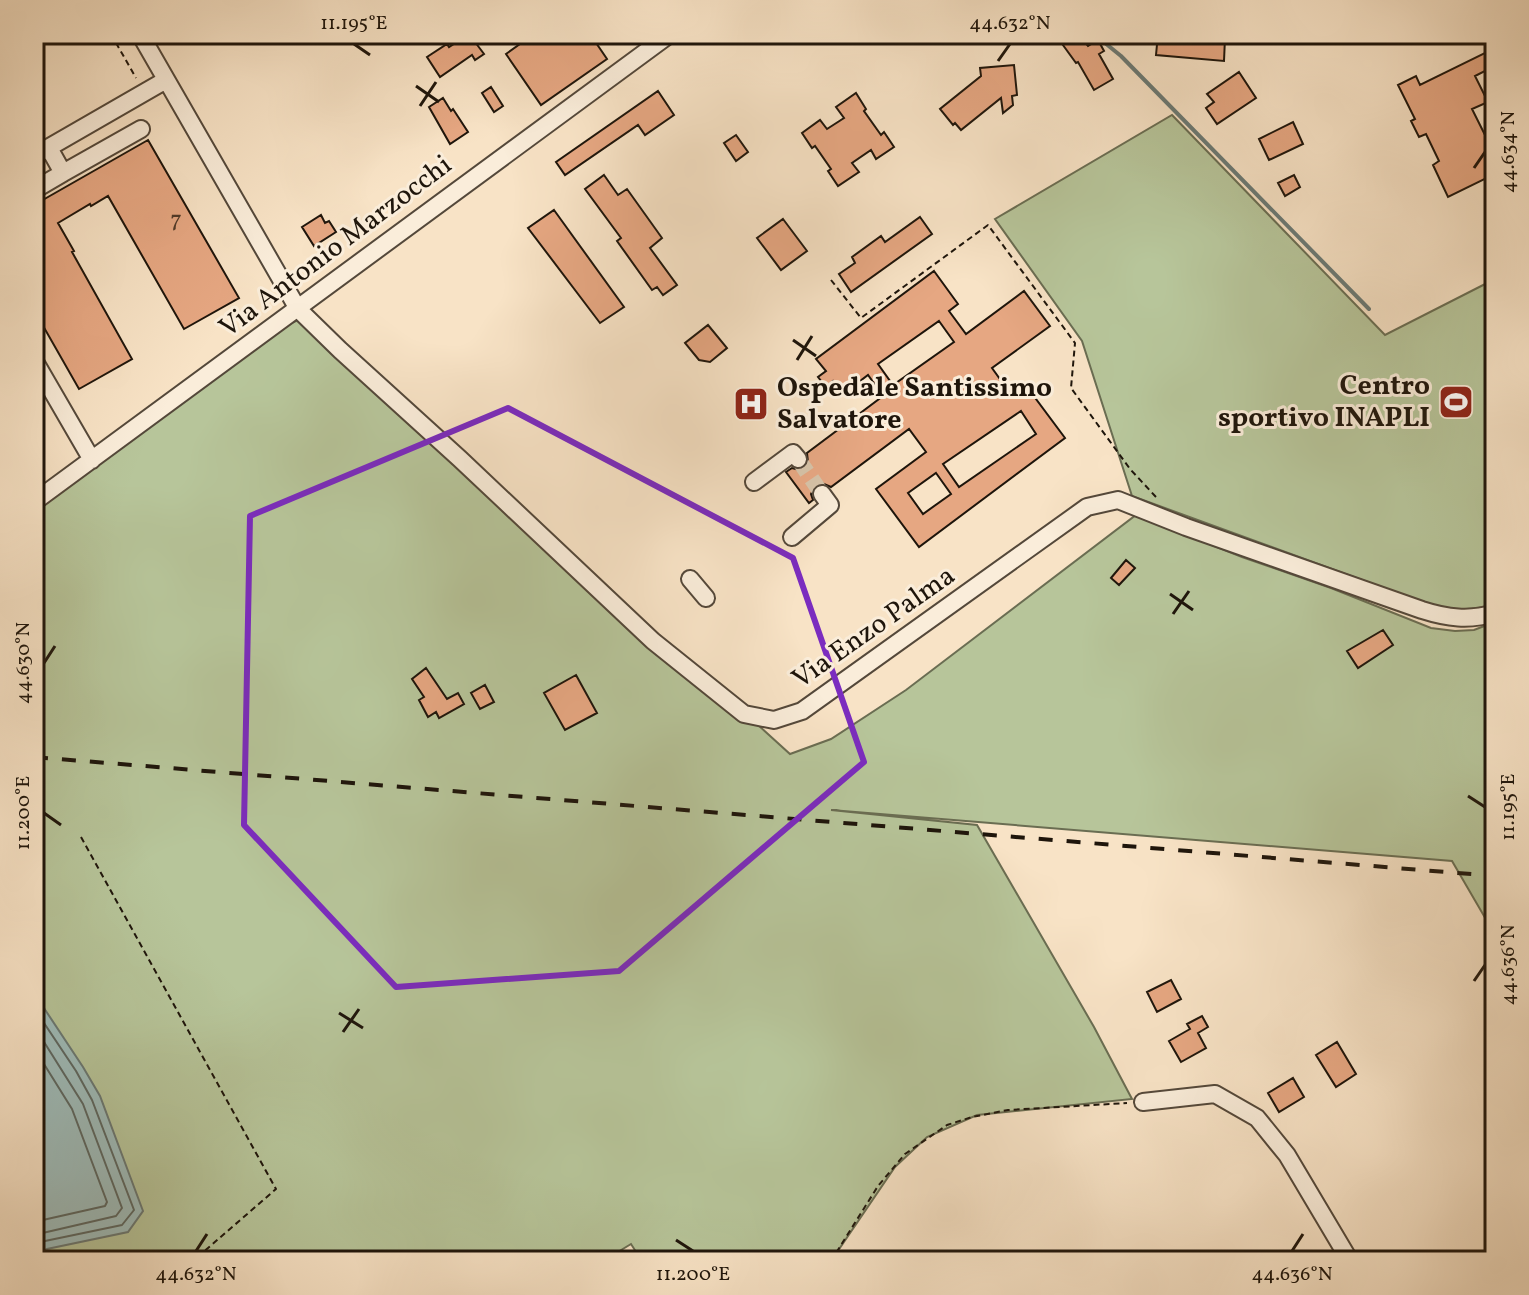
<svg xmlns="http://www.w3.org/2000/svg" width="1529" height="1295" font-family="Vollkorn,serif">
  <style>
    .green { fill: #b7c59a; stroke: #6a6d52; stroke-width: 2 }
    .water { fill: #9fbdbb; stroke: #6b7a75; stroke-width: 2 }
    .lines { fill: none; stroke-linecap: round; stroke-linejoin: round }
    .shore { stroke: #5e6963; stroke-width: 2 }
    .stream { stroke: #6b7a75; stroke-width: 4 }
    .building { fill: #e6a782; stroke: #1e150b; stroke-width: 2; fill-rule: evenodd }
    .minor-tunnel { stroke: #d7c4aa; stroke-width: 16; stroke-dasharray: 16 8; stroke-linecap: butt }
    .minor-casing { stroke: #54483a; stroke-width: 20 }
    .path { stroke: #1e150b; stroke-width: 2; stroke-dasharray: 6 4; stroke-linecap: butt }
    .minor { stroke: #faedda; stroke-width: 16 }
    .rail { stroke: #1e150b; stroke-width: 4; stroke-dasharray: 14 14; stroke-linecap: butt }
    .marked { fill: none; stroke: #7b2cbf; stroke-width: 6; stroke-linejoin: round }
    .ticks { fill: none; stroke: #1e150b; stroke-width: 3 }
    .labels { text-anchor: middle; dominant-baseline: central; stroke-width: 6; stroke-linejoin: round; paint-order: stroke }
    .number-label { font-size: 24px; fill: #503a29 }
    .street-label { font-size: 28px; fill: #1e150b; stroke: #faedda }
    .poi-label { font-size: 28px; font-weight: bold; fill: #1e150b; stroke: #faedda; text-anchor: end }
    .neatline { fill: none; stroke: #1e150b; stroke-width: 3 }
    .ticks-label { font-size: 20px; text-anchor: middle; fill: #1e150b }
  </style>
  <rect width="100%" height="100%" fill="#f8e3c6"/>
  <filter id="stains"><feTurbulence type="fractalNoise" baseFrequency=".0025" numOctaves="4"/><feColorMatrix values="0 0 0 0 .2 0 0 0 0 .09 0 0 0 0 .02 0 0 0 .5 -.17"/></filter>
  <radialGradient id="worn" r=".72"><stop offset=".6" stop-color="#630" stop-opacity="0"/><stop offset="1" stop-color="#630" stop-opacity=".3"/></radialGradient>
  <path class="green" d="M1172,115L1385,335L1495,279V606L1447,611L1132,496L1082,341L995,219Z
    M307,316L790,754L831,739L906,690L1136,515L1242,557L1331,588L1431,628L1455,631L1474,630L1495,622V926L1491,928L1452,861L831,810L977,825L1094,1027L1132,1099L977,1115L927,1137L895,1167L831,1261H642L631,1244L603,1261H34V507L287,325Z"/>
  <path class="water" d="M34,993L83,1067L100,1096L143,1211L128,1232L47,1249L34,1254Z"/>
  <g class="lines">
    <path class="shore" d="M34,1008L76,1071L92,1100L134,1210L122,1225L45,1241L34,1245
      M34,1026L83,1104L122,1208L116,1216L34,1235
      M34,1048L72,1109L107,1202L105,1206L34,1222"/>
    <path class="stream" d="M1094,34L1121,56L1369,309"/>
  </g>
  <path class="building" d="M469,34L484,54L475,60L472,55L440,77L427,57L447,44L449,47Z
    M534,34H590L607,59L541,105L506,54Z
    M1055,34H1078L1088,46L1098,40L1104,51L1099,54L1113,79L1094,90L1078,62L1076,63Z
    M1158,34L1225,38L1224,61L1156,55Z
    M1495,48V66L1475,76L1488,102L1472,109L1487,139L1495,134V174L1448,197L1433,165L1439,161L1426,134L1419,137L1411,121L1415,119L1398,85L1416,76L1420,85Z
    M1014,65L1017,95L1012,96L1013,105L1003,113L1001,98L961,130L955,123L953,125L940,109L981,76L980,68Z
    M1239,72L1256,98L1217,124L1206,108L1214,102L1207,94Z
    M491,87L503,106L494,112L482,93Z
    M658,91L674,115L645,135L638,125L565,175L556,162Z
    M856,93L866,109L864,111L881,135L884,132L894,147L876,159L871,150L852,163L859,172L838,186L828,171L831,169L815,146L812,148L802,133L820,120L827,129L844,118L836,107Z
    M443,98L451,111L453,109L468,132L450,144L429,107Z
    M1293,122L1303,144L1269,160L1259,139Z
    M736,135L748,152L736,161L724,143Z
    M148,140L239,298L184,329L108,196L91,206L90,204L58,223L74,251L72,252L132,359L79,389L34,310V205Z
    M604,175L618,195L627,189L662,238L650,248L677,285L663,295L657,287L652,290L617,241L621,238L585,189Z
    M1294,175L1300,187L1285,196L1278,183Z
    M554,210L624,307L600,323L528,228Z
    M321,215L325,223L329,221L336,232L314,246L302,227Z
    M920,217L932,234L851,292L839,274L855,263L852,257L881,236L885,242Z
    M783,219L807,251L781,270L757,238Z
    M934,271L958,304L949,311L966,334L1024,291L1050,326L992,368L1010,393L1024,383L1065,438L919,547L876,489L926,452L909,429L831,487L822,483L815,486L811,494L813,500L809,503L786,472L792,468L799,470L804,468L808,462L807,453L883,396L868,375L843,394L833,381L826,387L818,377L826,371L816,359ZM939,321L954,342L893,385L878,364ZM1021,411L1036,434L959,487L943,464ZM936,473L951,494L923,514L908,493Z
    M708,325L727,348L710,362L699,360L685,343Z
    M1126,560L1135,568L1119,585L1111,578Z
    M1383,630L1393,645L1358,668L1347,651Z
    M426,668L447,699L458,693L464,704L439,718L436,712L428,717L419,700L424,697L412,679Z
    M576,675L597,713L565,730L544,693Z
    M485,685L494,702L480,709L471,693Z
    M1171,980L1181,999L1157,1012L1147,992Z
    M1202,1016L1208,1027L1198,1033L1206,1048L1181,1062L1169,1041L1190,1029L1187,1024Z
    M1337,1042L1356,1074L1336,1087L1316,1055Z
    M1293,1078L1304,1097L1279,1112L1268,1093Z"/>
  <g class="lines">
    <path class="minor-tunnel" d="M798,459L822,494"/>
    <g class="minor-casing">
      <path id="minor" d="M140,34L298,309L340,350L460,459L653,641L744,714L774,720L802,711L1087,507L1118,500L1186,527L1422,610C1447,618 1469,621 1495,613
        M49,148L63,173L141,129
        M34,156L166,80
        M34,190L63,173
        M34,360L92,460
        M754,482L793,453L798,459
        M34,502L670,34
        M792,537L830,505L822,494
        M690,579L706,598
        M1143,1102L1215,1094L1257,1118L1287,1155L1350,1261"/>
    </g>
    <path class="path" d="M111,34L136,78
      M831,280L861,318L988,225L1075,343L1071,388L1130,469L1156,497
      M1488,632L1495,648
      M81,837L276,1189L193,1261
      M1495,918V938
      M111,1255L113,1261
      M831,1261L878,1186L905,1154L947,1125L972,1117L1008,1110L1127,1103"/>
    <use href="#minor" class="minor"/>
    <path class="rail" d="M34,757L1495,876"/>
  </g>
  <path class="marked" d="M508,408L793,558L864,762L619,971L396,987L244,825L250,516Z"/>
  <path class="ticks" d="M354,44L370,55M998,61L1010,44M416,86L439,102M420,106L436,82M1474,168L1485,152M793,340L816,356M797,360L812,336M1170,594L1193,610M1173,614L1189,591M44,663L55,646M1468,796L1485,807M44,813L61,825M1474,981L1485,965M339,1013L363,1028M343,1032L359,1009M676,1240L693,1251M196,1251L207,1234M1292,1251L1303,1234"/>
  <defs>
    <g id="stadium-square" transform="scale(1.8)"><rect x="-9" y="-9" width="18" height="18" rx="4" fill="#8f2418" stroke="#faedda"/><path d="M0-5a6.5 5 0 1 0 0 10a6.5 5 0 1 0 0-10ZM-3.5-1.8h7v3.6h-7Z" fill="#fff"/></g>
    <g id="hospital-square" transform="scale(1.8)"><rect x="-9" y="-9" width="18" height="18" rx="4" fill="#8f2418" stroke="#faedda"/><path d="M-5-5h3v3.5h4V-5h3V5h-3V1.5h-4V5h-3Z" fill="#fff"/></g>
  </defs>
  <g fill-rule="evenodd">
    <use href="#stadium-square" x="1456" y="402"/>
    <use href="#hospital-square" x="751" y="404"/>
  </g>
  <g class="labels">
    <g class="number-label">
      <text x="176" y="221">7</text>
    </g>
    <g class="street-label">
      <text transform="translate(336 247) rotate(-37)">Via Antonio Marzocchi</text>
      <text transform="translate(874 628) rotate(-35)">Via Enzo Palma</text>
    </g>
    <g class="poi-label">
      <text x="1430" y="386">Centro<tspan x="1430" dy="32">sportivo INAPLI</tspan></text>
      <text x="777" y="388" text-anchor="start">Ospedale Santissimo<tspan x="777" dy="32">Salvatore</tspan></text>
    </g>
  </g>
  <rect width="1529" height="1295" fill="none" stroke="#f8e3c6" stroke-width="88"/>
  <rect x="44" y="44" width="1441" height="1207" class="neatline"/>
  <g class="ticks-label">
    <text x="354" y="29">11.195°E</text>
    <text x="1010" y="29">44.632°N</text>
    <text transform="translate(1507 152) rotate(-90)" y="7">44.634°N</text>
    <text transform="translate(22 663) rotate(-90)" y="7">44.630°N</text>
    <text transform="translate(1507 807) rotate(-90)" y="7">11.195°E</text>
    <text transform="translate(22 813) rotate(-90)" y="7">11.200°E</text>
    <text transform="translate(1507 965) rotate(-90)" y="7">44.636°N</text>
    <text x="196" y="1280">44.632°N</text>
    <text x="693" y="1280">11.200°E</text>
    <text x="1292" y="1280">44.636°N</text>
  </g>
  <rect width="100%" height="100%" filter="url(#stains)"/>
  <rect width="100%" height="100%" fill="url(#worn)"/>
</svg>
